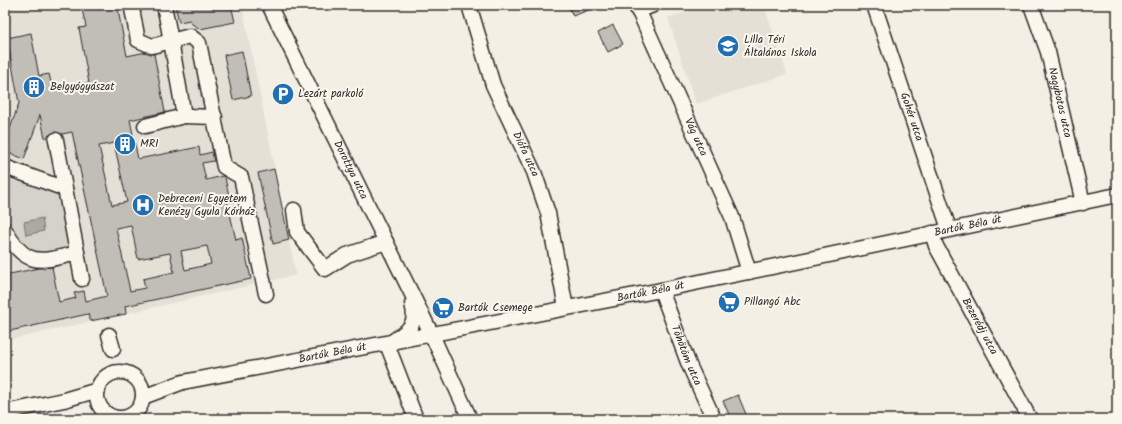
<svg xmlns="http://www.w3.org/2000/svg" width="1122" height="424" font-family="Kalam,sans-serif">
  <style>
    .built { fill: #e4e0d6 }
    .green { fill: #d5d2c9; stroke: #807e7a }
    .water { fill: #aca9a2; stroke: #787772 }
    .building { fill: #c0beb6; stroke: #2b2b2b; fill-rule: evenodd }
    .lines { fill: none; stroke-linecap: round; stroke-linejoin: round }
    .minor-casing { stroke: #2b2b2b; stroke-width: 17 }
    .minor { stroke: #fbf7ec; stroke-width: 14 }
    .labels { text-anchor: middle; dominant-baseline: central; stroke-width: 4; stroke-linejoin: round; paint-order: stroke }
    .poi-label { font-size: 11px; fill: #2b2b2b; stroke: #fbf7ec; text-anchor: start }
    .street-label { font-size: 11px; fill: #2b2b2b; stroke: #fbf7ec }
  </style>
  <rect width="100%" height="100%" fill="#f3efe4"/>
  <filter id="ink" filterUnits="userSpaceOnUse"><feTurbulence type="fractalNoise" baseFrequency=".025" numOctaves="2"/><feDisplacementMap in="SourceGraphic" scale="8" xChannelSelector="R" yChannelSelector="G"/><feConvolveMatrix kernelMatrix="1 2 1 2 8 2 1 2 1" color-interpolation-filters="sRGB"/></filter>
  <g filter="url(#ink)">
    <path class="built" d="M5,5H242L296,275L5,341Z
      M706,5H764L787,74L696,104L668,18Z"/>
    <path class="green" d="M5,174L63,196L73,250L40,257L28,254L8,225L5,204Z"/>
    <path class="water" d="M42,218L44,231L26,235L24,222Z"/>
    <path class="building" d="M81,5H94V8L117,5L127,56L146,52L154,54L165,112L130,120L138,159L199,147L200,155L212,152L214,161L202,163L206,180L223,176L225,178L230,200L227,201L236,240L242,238L251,279L125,306L126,314L90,321L88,314L5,332V275L39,268L52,267L59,302L76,298L74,293L84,291L86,301L107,296L72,132L62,134L54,132L45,138L40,115L24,159L5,151V143L19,103L7,38L31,33L39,76L49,74L53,90L89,83L79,28L86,27ZM114,143L127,202L112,205L99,146ZM131,225L138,259L170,253L174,272L143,279L145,288L130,291L116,228ZM207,246L211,264L185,270L181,251Z
      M175,5H231L235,22L200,29L192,24L190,20L179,22Z
      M568,5H598L599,6L573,16Z
      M613,25L623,44L608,52L598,33Z
      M242,51L251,96L233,100L224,55Z
      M274,169L289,240L273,244L258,173Z
      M738,395L748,419H731L723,401Z"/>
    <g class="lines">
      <g class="minor-casing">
        <g id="minor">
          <path d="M136,5L132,9L138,40L152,46L171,41L184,116L145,126"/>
          <path d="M164,5L171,41L190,36L199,43L224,167L241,177L266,294"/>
          <path id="s1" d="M269,5L432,335L470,419"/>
          <path id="s2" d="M469,5L493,85L534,172L548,213L566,308"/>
          <path id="s3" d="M636,5L732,217L749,272"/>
          <path id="s4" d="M874,5L949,229"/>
          <path id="s5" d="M1031,5L1048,52L1083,203"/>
          <path d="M638,11L653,5"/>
          <path d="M184,116L215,117"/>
          <path d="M56,140L82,279"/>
          <path d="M5,167L65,189"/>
          <path d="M294,210L297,232L325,269L347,255L386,242"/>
          <path d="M5,230C26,268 40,262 77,253"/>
          <path id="s6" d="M932,233L936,246L1030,419"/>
          <path id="s7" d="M661,290L689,365L714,419"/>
          <path d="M109,335L113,349"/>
          <path d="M393,341C409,330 418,324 412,304"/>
          <path d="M387,344L416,419"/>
          <circle cx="120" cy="395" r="23"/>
          <path id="s8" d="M143,397L183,382L661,290L1117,195"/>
          <path d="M5,412L64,400L98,390"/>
        </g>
      </g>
      <use href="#minor" class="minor"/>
    </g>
  </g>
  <defs>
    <g id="school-disc" transform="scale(1.15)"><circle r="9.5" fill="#1f6fb2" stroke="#fbf7ec"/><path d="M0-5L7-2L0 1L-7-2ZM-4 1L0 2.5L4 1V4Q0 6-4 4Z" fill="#fff"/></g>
    <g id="building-disc" transform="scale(1.15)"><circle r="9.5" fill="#1f6fb2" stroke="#fbf7ec"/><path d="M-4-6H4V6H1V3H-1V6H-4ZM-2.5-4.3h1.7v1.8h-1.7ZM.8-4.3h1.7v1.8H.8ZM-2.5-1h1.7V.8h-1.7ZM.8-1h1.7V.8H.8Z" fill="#fff"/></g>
    <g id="parking-disc" transform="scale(1.15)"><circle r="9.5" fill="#1f6fb2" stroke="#fbf7ec"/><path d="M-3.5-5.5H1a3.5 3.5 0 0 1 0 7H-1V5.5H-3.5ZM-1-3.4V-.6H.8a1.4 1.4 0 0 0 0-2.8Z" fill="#fff"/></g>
    <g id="hospital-disc" transform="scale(1.15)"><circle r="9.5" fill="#1f6fb2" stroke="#fbf7ec"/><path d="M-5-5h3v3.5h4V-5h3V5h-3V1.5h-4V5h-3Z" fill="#fff"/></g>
    <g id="supermarket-disc" transform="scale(1.15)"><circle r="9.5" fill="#1f6fb2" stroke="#fbf7ec"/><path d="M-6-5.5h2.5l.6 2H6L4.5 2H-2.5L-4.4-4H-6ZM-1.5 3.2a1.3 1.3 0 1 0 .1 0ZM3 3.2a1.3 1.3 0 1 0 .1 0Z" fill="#fff"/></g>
  </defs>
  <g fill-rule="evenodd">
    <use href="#school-disc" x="728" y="46"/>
    <use href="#building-disc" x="34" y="87"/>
    <use href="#parking-disc" x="283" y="94"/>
    <use href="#building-disc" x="125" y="144"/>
    <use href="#hospital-disc" x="143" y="205"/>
    <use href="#supermarket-disc" x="729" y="302"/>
    <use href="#supermarket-disc" x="443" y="308"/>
  </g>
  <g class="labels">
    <g class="poi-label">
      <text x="744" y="40">Lilla Téri<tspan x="744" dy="13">Általános Iskola</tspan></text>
      <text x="50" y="87">Belgyógyászat</text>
      <text x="298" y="94">Lezárt parkoló</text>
      <text x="140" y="144">MRI</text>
      <text x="158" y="199">Debreceni Egyetem<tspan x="158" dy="13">Kenézy Gyula Kórház</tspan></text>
      <text x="744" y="302">Pillangó Abc</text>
      <text x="458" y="308">Bartók Csemege</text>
    </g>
    <g class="street-label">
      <text stroke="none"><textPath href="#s5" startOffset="102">Nagybotos utca</textPath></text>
      <text stroke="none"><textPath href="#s4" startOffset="118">Gohér utca</textPath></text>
      <text stroke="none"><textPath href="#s3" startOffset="145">Vág utca</textPath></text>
      <text stroke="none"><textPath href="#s2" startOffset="160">Diófa utca</textPath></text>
      <text stroke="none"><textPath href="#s1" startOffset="184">Dorottya utca</textPath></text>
      <text stroke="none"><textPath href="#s8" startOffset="843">Bartók Béla út</textPath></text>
      <text stroke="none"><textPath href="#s8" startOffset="519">Bartók Béla út</textPath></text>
      <text stroke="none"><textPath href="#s6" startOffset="105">Bezerédj utca</textPath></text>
      <text stroke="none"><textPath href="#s8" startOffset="195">Bartók Béla út</textPath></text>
      <text stroke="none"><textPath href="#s7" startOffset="70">Töhötöm utca</textPath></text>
    </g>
  </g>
  <rect width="1122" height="424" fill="none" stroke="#fbf7ec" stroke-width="20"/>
  <rect x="10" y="10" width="1102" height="404" fill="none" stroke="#2b2b2b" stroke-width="1.5" filter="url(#ink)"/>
</svg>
